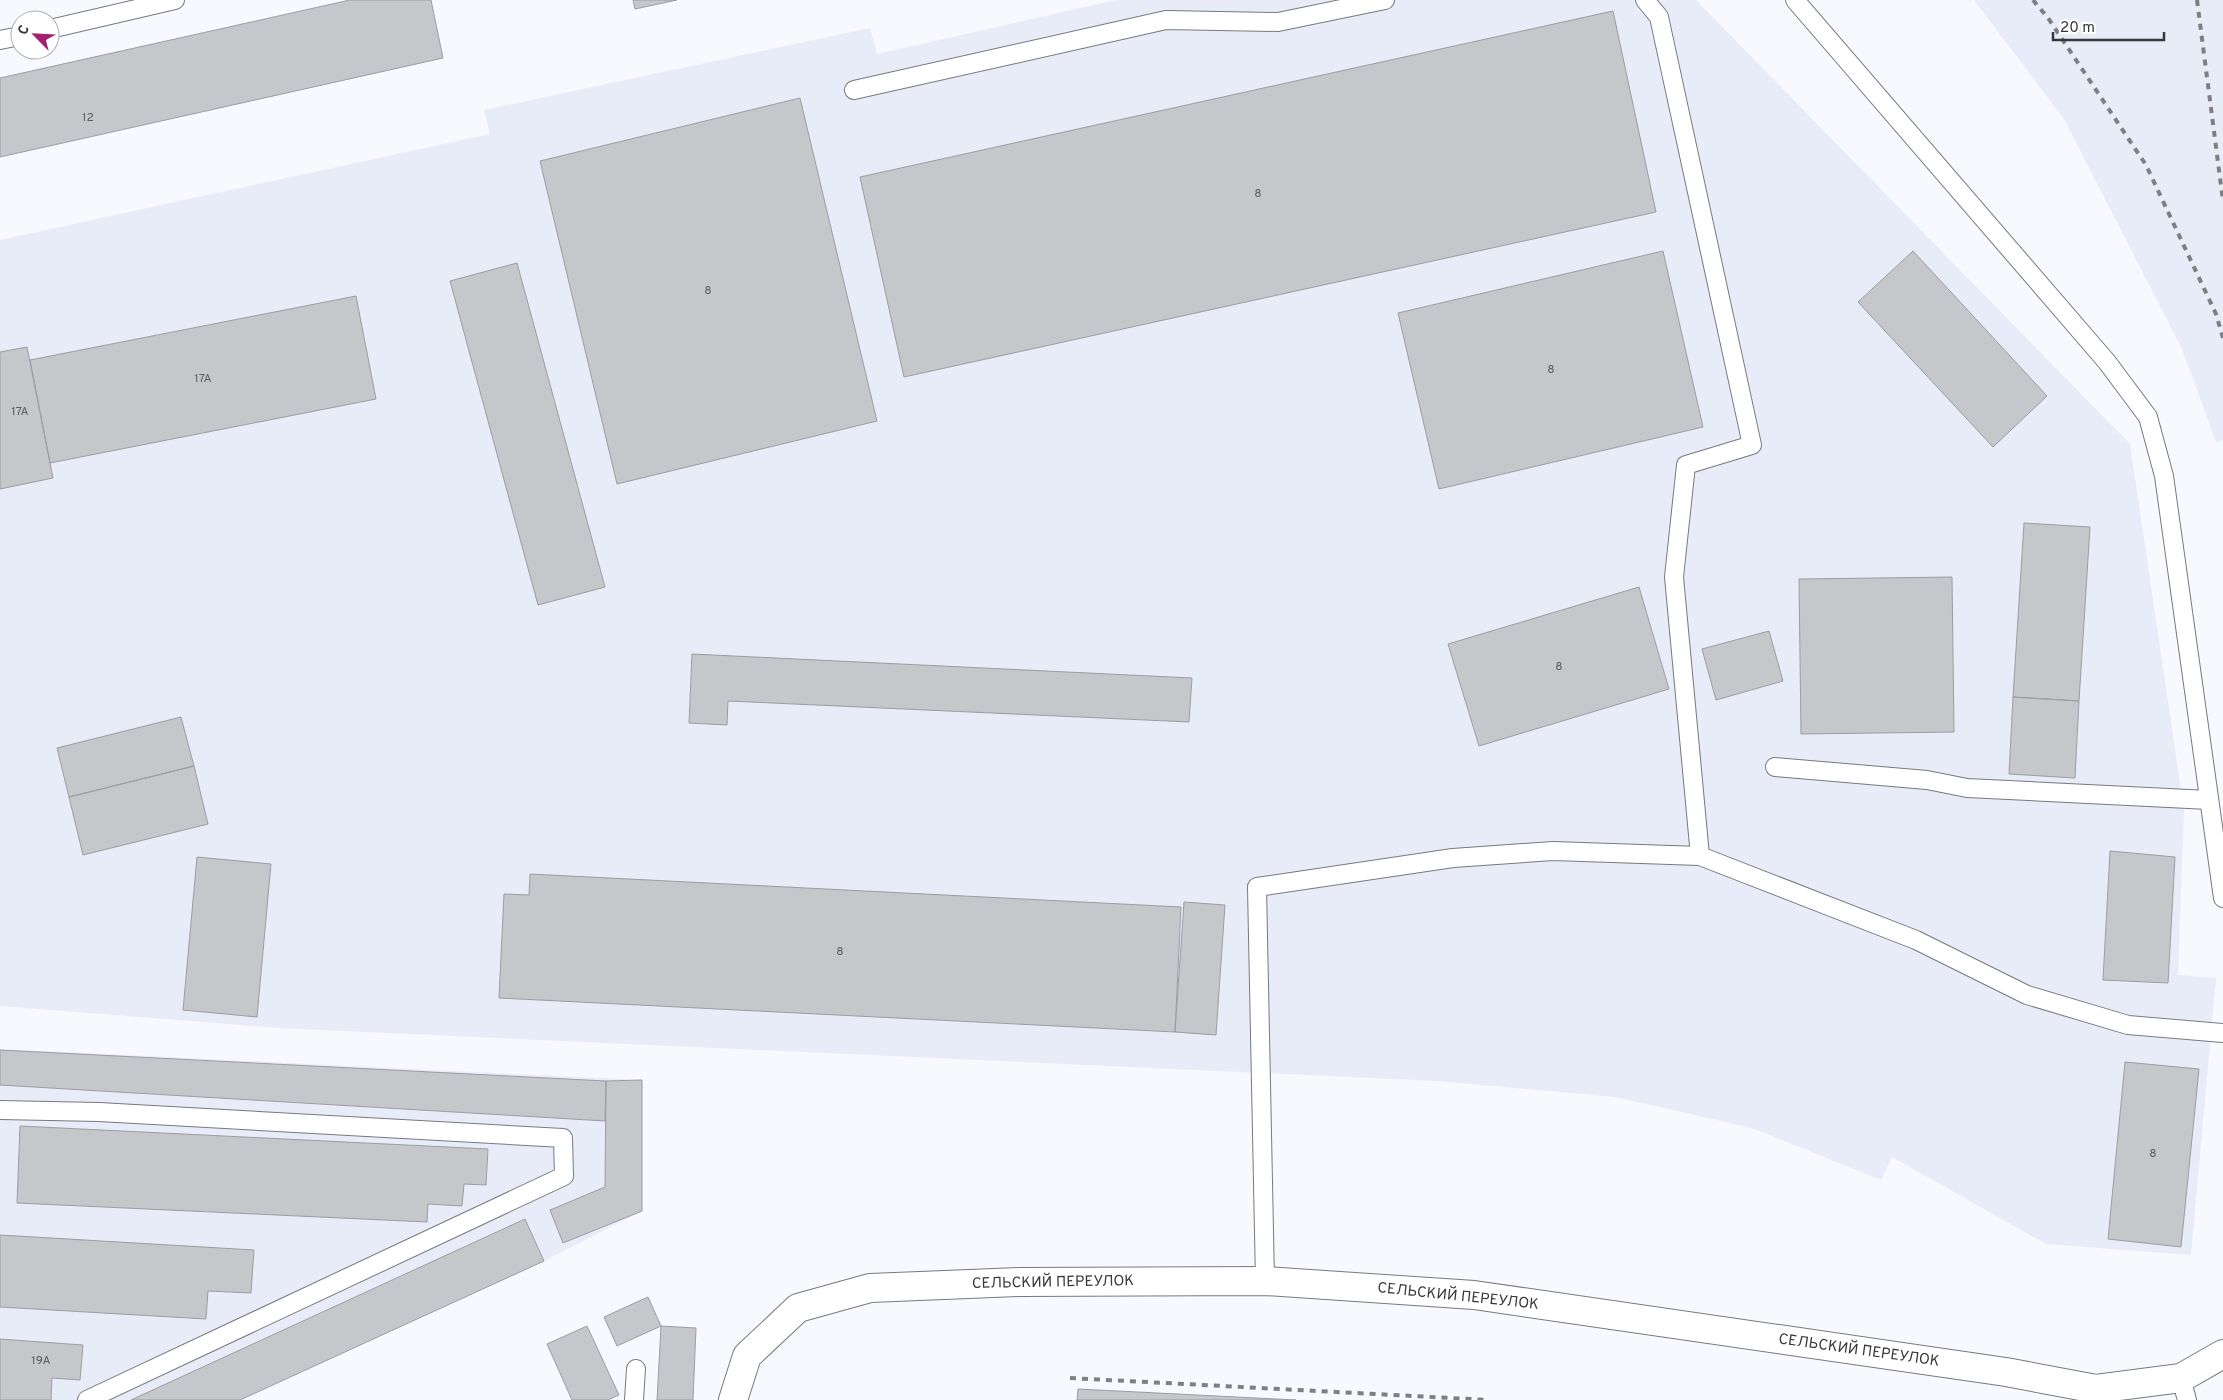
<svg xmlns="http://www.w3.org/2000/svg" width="2223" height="1400" font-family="Overpass,sans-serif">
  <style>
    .built { fill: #e7ecf8 }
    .building { fill: #c5c7cb; stroke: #9b9da1 }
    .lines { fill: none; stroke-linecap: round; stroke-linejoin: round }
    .service-casing { stroke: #77797d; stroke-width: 20 }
    .tertiary-casing { stroke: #77797d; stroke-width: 30 }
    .service { stroke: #fff; stroke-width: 18 }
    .tertiary { stroke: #fff; stroke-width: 28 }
    .rail { stroke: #7f7f83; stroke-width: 4; stroke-dasharray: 6 6; stroke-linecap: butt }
    .labels { text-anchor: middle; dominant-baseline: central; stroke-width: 4.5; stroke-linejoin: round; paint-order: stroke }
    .number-label { font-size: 12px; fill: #5b5c5e }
    .street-label { font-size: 15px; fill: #38383a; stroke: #fff }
  </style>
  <rect width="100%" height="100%" fill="#f7f9fe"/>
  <path class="built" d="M1116,0H1696L2130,444L2184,810L2178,975L2216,978L2191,1255L2046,1244L1892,1157L1881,1180L1752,1128L1615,1097L1437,1081L279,1028L0,1006V240L490,134L484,110L870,28L877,54Z
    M1974,0H2223V440L2216,442L2182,349L2064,119Z
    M0,1049L642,1080V1211L544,1261L240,1400H0Z"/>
  <path class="building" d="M350,0H431L443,58L0,157V78Z
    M633,0H677L635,9Z
    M1613,11L1656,212L904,377L860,177Z
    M800,98L877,421L617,484L540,161Z
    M1663,251L1703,427L1439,489L1398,313Z
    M1913,251L2047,396L1993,447L1858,302Z
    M517,263L605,587L538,605L450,281Z
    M356,296L376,399L50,463L30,360Z
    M27,347L53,478L0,489V352Z
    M2024,523L2090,527L2079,701L2013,697Z
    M1952,577L1954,732L1801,734L1799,579Z
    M1639,587L1669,689L1479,746L1448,644Z
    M1769,631L1783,681L1716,700L1702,649Z
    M692,654L1192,678L1189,722L728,701L727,725L689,723Z
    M2013,697L2079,701L2075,778L2009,774Z
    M181,717L194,766L69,797L57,748Z
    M194,766L208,824L83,855L69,797Z
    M2110,851L2175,857L2168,983L2103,980Z
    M197,857L271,864L257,1017L183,1010Z
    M530,874L1181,907L1175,1032L499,998L504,894L529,895Z
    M1184,902L1225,905L1216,1035L1175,1032Z
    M0,1050L606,1081L605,1121L0,1085Z
    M2125,1062L2199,1069L2181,1247L2108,1239Z
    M642,1080V1211L563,1243L550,1210L605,1187L606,1081Z
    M20,1126L488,1149L486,1185L464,1184L462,1206L428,1204L427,1222L17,1203Z
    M525,1219L544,1261L240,1400H131Z
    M0,1235L254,1250L251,1293L208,1291L206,1319L0,1307Z
    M648,1297L661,1326L617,1346L604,1317Z
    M587,1326L619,1395L608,1400H572L547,1344Z
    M661,1326L696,1328L693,1400H657Z
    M0,1339L83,1345L80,1380L52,1378L51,1400H0Z
    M1078,1389L1296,1400H1077Z"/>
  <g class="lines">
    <g class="service-casing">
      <path id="service" d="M1645,0L1659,17L1752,445L1686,465L1674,577L1700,856
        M1795,0L2107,362L2148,417L2164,476L2223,898
        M50,29L175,0
        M0,40L20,36
        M854,90L1166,20L1278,22L1385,0
        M1775,767L1927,780L1967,788L2209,800
        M0,1110L99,1112L563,1138L564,1176L87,1400
        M1265,1281L1257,887L1453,858L1553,851L1700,856L1916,940L2027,995L2128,1025L2223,1033
        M2181,1378L2187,1400
        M634,1400L636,1369"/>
    </g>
    <g class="tertiary-casing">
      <path id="tertiary" d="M733,1400L747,1356L798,1308L870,1288L1020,1282L1265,1281L1474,1295L2006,1372L2096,1389L2181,1378L2223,1354"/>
    </g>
    <use href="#service" class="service"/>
    <use href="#tertiary" class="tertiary"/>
    <path class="rail" d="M2033,0L2048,18L2146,165L2216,314L2223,338
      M2197,0L2223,201
      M1070,1378L1489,1400"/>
  </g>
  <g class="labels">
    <g class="number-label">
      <text x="88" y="118">12</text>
      <text x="1258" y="194">8</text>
      <text x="708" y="291">8</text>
      <text x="1551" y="370">8</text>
      <text x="203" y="379">17А</text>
      <text x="20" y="412">17А</text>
      <text x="1559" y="667">8</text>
      <text x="840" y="952">8</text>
      <text x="2153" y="1154">8</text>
      <text x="41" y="1361">19А</text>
    </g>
    <g class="street-label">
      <text transform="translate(1053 1283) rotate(-1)">СЕЛЬСКИЙ ПЕРЕУЛОК</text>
      <text transform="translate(1458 1297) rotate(6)">СЕЛЬСКИЙ ПЕРЕУЛОК</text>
      <text transform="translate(1859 1351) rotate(8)">СЕЛЬСКИЙ ПЕРЕУЛОК</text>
    </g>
  </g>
  <g transform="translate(35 35) rotate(294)"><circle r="24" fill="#ffffff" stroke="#afafb0"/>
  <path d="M0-4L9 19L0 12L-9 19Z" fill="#a12070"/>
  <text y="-8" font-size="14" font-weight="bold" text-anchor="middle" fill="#38383a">С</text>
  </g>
  <path d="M2053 32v8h111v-8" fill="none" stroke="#38383a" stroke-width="2.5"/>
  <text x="2060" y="32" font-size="15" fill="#38383a" stroke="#ffffff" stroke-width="4" paint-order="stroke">20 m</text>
</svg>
